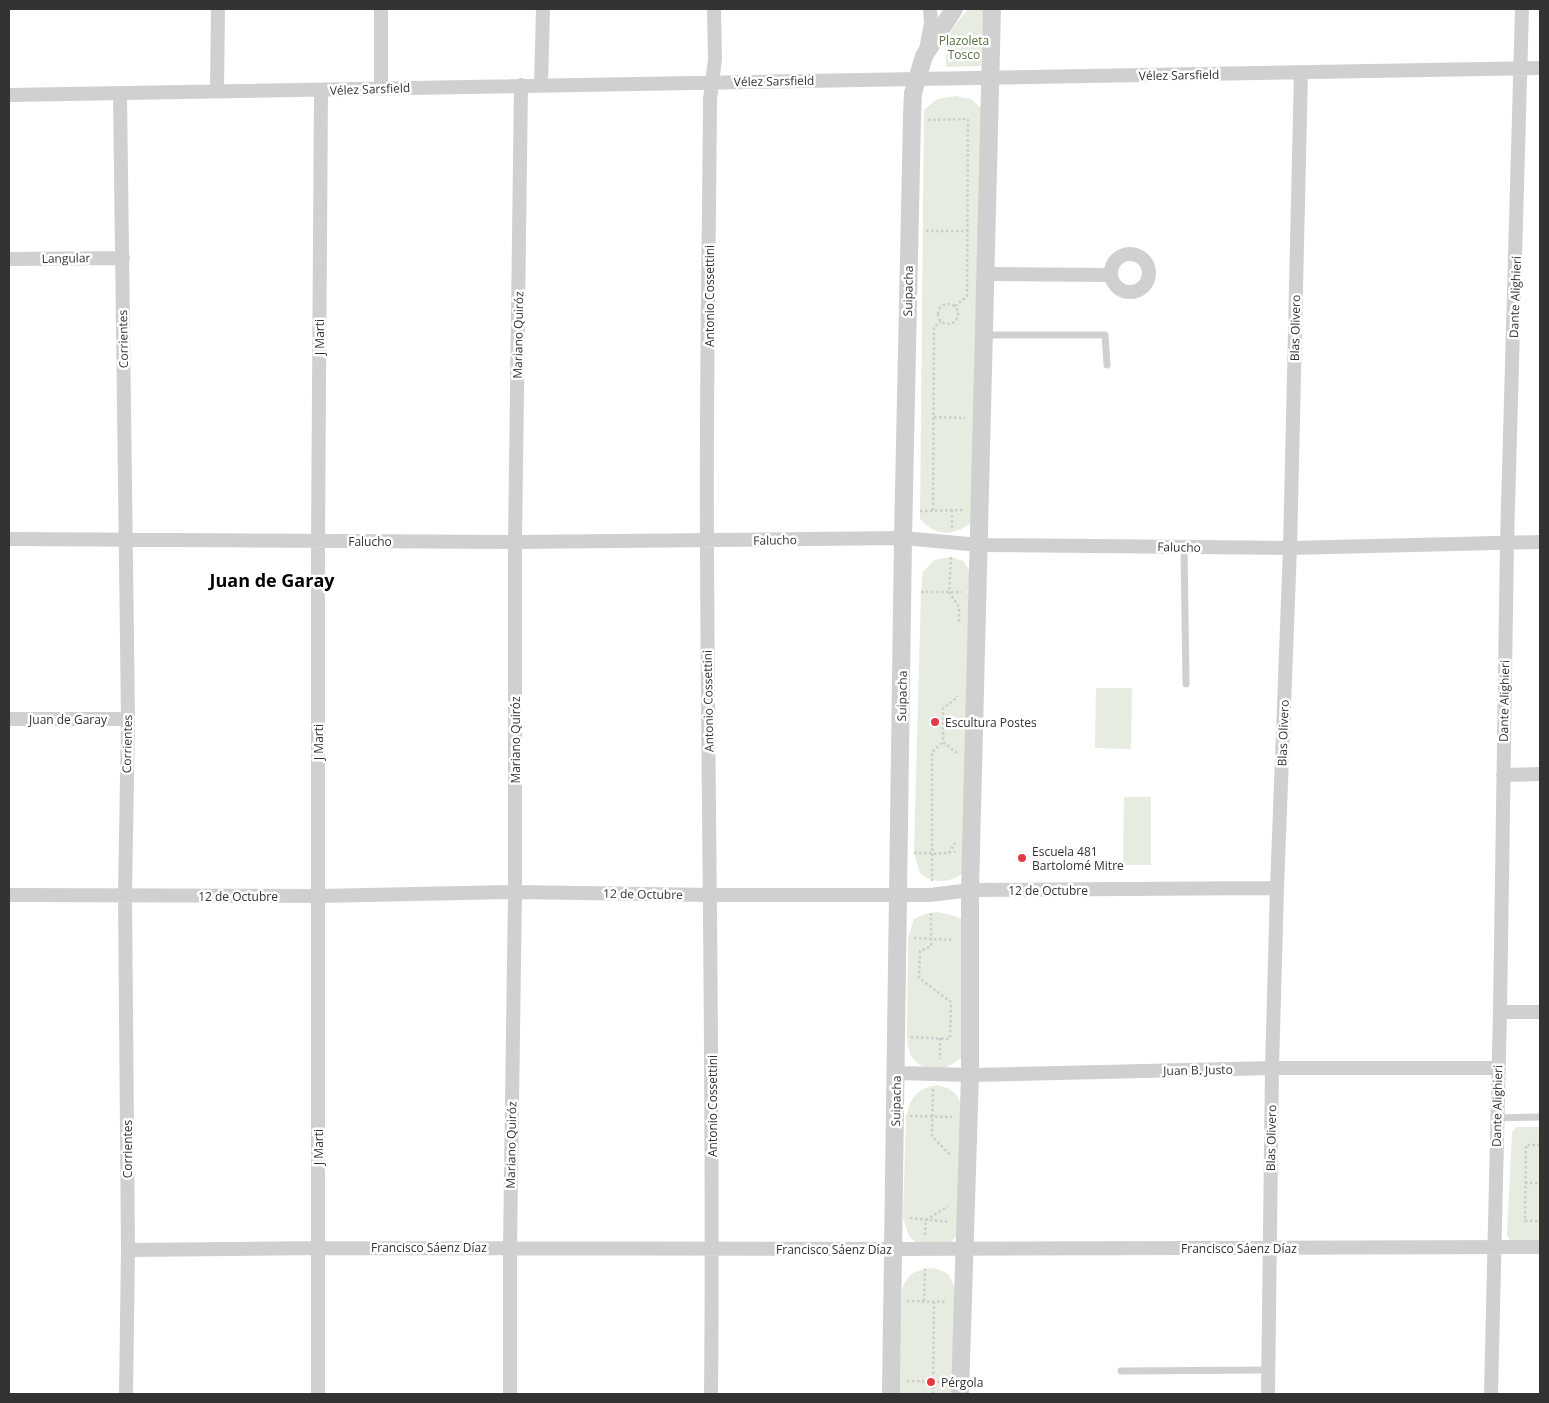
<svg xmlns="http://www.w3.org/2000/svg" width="1549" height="1403" font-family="'Open Sans',sans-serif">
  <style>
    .green { fill: #e6ecdf }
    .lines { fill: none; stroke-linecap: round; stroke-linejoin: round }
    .path { stroke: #cdcdcd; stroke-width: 2.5; stroke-dasharray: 2.5 2.5; stroke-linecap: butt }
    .service { stroke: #d0d0d0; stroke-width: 7 }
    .minor { stroke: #d0d0d0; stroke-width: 14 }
    .tertiary { stroke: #d0d0d0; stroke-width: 18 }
    .poi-dot { fill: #e63946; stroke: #fff; stroke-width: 2 }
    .labels { text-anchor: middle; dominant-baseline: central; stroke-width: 5; stroke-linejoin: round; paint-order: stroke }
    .park-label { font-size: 12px; fill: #56703f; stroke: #fff }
    .street-label { font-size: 12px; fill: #333; stroke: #fff }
    .poi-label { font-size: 12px; fill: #333; stroke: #fff; text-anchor: start }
    .district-label { font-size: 18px; font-weight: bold; fill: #000; stroke: #fff }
  </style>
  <rect width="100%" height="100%" fill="#fff"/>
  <path class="green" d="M968,9H984L981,66L946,67C947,35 948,33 968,9Z
    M956,96L971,99L981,108L976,520C955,535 938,539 920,519L924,110L937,99Z
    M951,557L963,561L972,574L965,871C953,883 933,885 920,873L914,853L921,592L923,572L934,560Z
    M1096,688H1132L1131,749L1095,748Z
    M1124,797H1151V865H1123Z
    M937,912L951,915L962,919L965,1052C954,1071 923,1076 911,1056C908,1050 908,1043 907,1036L908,938L914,919L925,914Z
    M937,1085C952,1089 956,1091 962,1106L957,1235L950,1243H917L909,1236L903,1218L906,1116C912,1096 916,1089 937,1085Z
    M1516,1127H1540V1244H1512L1507,1235L1512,1133Z
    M931,1268C947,1271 950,1274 955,1289L953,1394H900L902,1290C908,1273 914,1271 931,1268Z"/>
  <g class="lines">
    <path class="path" d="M928,120L968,119
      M926,231H967
      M938 314a10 10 0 1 1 20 0a10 10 0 1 1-20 0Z
      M955,306L967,296L968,119
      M934,417L965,418
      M933,510L934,327L941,321
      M952,510V529
      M920,511L963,510
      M951,557L949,592L959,607V623
      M921,592H962
      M957,753L943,742V708L957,698V696
      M914,853H930L932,854L955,852
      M949,853L955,843
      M932,881V752L943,742
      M931,913V946L920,951L919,978L951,1002L950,1039
      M914,938L954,940
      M911,1037L950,1039
      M940,1038V1059
      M933,1089L932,1136L950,1155
      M910,1116L952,1117
      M1540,1145H1526L1525,1221H1540
      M1525,1183H1540
      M910,1218L949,1222
      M925,1235L926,1220L948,1206
      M907,1301L946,1302
      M924,1301L925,1267
      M907,1381L944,1382
      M933,1394L934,1302"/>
    <path class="service" d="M985,335H1105L1107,365
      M1184,547L1186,684
      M1497,1118L1540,1117
      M1121,1371L1269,1370"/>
    <path class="minor" d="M926,50L931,23L930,9
      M541,86L543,9
      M381,88V9
      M217,91L218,9
      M120,94L128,719L125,895L128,1250L126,1394
      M9,95L1540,68
      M1111 273a19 19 0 1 1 38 0a19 19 0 1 1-38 0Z
      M9,259L123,258
      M986,274L1111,275
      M9,539L515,542L903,538L980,545L1290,548L1540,542
      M9,719H128
      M1503,775L1540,774
      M9,895L319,896L515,892L711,895H930L970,890L1277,888
      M1500,1012H1540
      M897,1073L970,1075L1272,1068H1498
      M128,1250L317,1248L893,1249L1540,1247
      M318,1394V541L321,91
      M510,1394V1247L515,892V542L521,85
      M711,1394C714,1110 708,826 707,541C706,394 709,246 710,99L715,59L714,9
      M1268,1394L1272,1068L1277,888L1290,548L1301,72
      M1491,1394L1500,1012L1507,542L1522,9"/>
    <path class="tertiary" d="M891,1394L903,538L912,117L913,93L924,56L954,9
      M960,1394L970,1075V890L992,9"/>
  </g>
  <g class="poi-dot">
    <circle cx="935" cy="722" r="5"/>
    <circle cx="1022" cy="858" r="5"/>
    <circle cx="931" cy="1382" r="5"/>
  </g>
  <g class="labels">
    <g class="park-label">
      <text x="964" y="40">Plazoleta<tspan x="964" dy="14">Tosco</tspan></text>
    </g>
    <g class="street-label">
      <text transform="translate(1179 75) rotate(-1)">Vélez Sarsfield</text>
      <text transform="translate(774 81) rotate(-1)">Vélez Sarsfield</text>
      <text transform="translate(370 89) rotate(-2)">Vélez Sarsfield</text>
      <text transform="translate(66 258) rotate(-1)">Langular</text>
      <text transform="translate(908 291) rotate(-89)">Suipacha</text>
      <text transform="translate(709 296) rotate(-90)">Antonio Cossettini</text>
      <text transform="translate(1515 297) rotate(-88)">Dante Alighieri</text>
      <text transform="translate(1295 328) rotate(-89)">Blas Olivero</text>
      <text transform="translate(518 335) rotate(-89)">Mariano Quiróz</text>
      <text transform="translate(319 337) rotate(-90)">J Marti</text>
      <text transform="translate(123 339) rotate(-91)">Corrientes</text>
      <text transform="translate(775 540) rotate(-1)">Falucho</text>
      <text x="370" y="541">Falucho</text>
      <text transform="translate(1179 547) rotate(1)">Falucho</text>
      <text transform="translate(902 696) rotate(-89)">Suipacha</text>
      <text transform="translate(708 701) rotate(-91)">Antonio Cossettini</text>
      <text transform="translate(1504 701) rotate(-89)">Dante Alighieri</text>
      <text x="68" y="719">Juan de Garay</text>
      <text transform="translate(1283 733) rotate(-88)">Blas Olivero</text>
      <text transform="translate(515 740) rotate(-90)">Mariano Quiróz</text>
      <text transform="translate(318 742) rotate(-90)">J Marti</text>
      <text transform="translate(127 744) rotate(-89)">Corrientes</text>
      <text x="1048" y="890">12 de Octubre</text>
      <text transform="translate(643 894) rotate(1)">12 de Octubre</text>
      <text x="238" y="896">12 de Octubre</text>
      <text transform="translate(1198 1070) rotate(-1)">Juan B. Justo</text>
      <text transform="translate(896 1101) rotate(-89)">Suipacha</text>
      <text transform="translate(712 1106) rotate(-90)">Antonio Cossettini</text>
      <text transform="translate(1497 1106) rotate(-89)">Dante Alighieri</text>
      <text transform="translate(1271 1138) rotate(-89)">Blas Olivero</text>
      <text transform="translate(511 1145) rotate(-89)">Mariano Quiróz</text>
      <text transform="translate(318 1147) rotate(-90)">J Marti</text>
      <text transform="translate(127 1149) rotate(-90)">Corrientes</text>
      <text x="429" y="1247">Francisco Sáenz Díaz</text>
      <text x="1239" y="1248">Francisco Sáenz Díaz</text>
      <text x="834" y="1249">Francisco Sáenz Díaz</text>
    </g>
    <g class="poi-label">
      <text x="945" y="722">Escultura Postes</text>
      <text x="1032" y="851">Escuela 481<tspan x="1032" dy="14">Bartolomé Mitre</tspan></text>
      <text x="941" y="1382">Pérgola</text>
    </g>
    <g class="district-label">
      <text x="272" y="580">Juan de Garay</text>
    </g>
  </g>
  <rect width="1549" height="1403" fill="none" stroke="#333333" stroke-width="20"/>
</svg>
